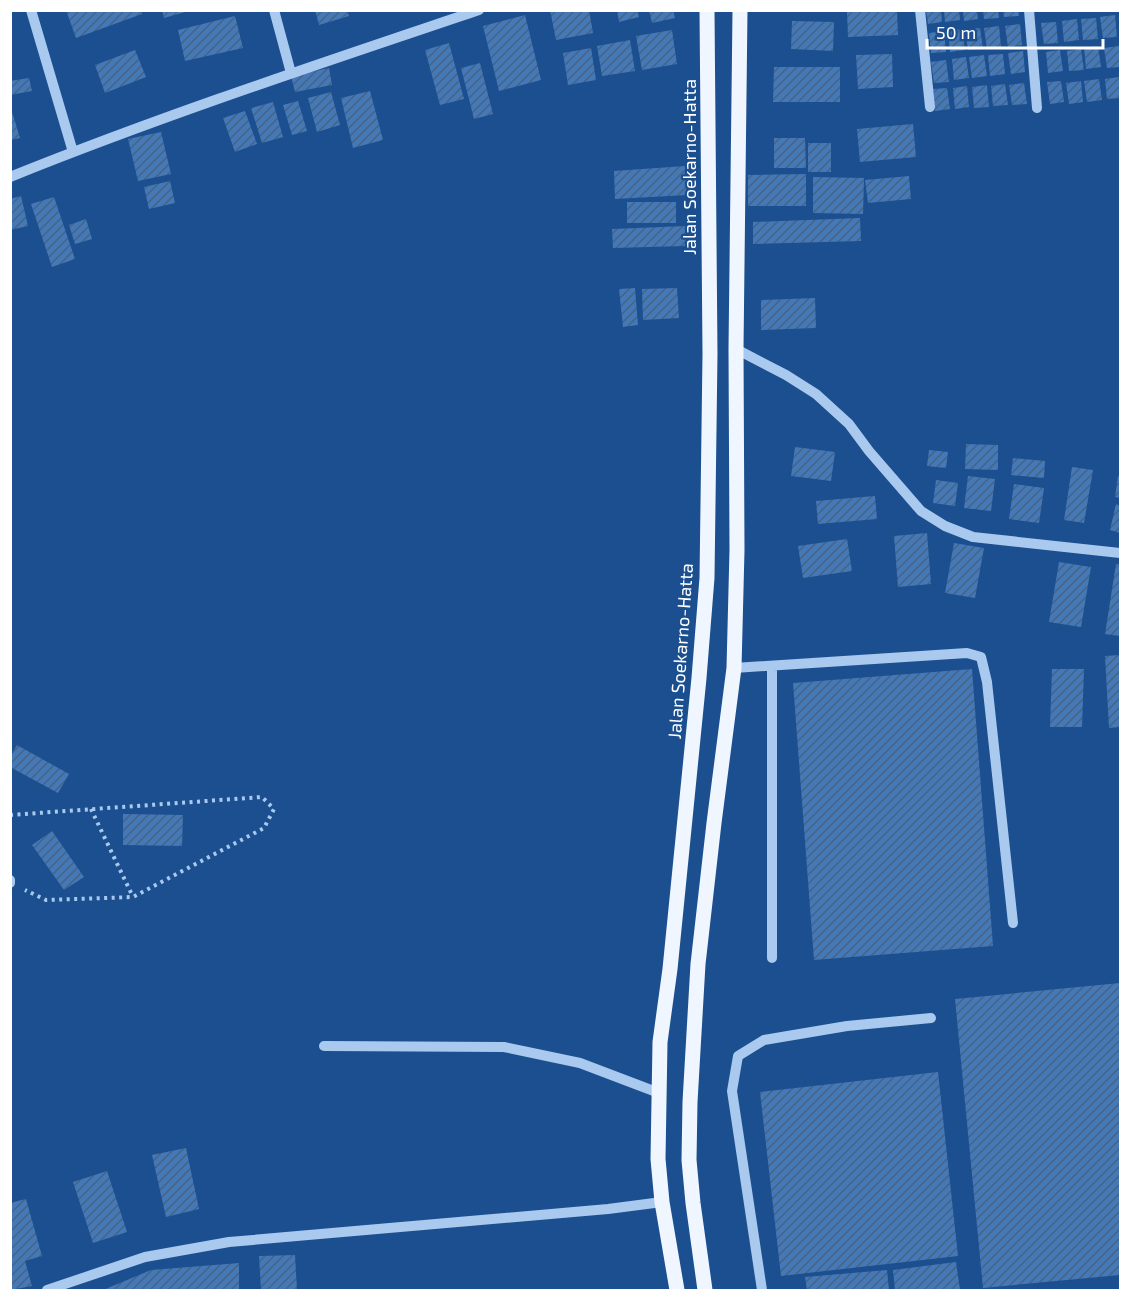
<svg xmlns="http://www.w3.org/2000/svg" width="1131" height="1301" font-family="'Exo 2',sans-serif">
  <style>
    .building { fill: url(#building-hatch) }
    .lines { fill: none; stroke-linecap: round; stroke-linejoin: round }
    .path { stroke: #a9c9ee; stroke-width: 4; stroke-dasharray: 3 4.5; stroke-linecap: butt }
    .minor { stroke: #a9c9ee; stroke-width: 10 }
    .major { stroke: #f0f6ff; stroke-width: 15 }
    .labels { text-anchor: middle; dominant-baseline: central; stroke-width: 4.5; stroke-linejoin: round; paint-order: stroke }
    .street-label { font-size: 18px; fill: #fff; stroke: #1b4f8f }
  </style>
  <defs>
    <pattern id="building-hatch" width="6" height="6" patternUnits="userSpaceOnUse" patternTransform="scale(1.5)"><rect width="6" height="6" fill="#4478b7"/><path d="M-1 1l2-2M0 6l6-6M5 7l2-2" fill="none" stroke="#486282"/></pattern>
  </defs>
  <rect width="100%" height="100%" fill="#1b4f8f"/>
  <path class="building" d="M66,10H141L142,14L76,38Z
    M162,10H189V11L164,18Z
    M315,10H347L349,16L319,25Z
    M550,10H589L593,33L556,40Z
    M617,10H637L639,17L619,22Z
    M649,10H673L675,18L652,23Z
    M926,10H941L942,22L928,24Z
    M944,10H959L960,20L945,22Z
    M963,10H977L978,19L964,21Z
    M983,10H998L999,18L984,19Z
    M1003,10H1018L1019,16L1004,17Z
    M897,11L898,35L848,37L847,12Z
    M525,15L541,80L499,91L483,26Z
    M1115,15L1117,37L1103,38L1100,17Z
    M235,16L243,48L185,61L178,30Z
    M1096,18L1098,39L1083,40L1081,19Z
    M1077,19L1079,40L1064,42L1062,21Z
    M792,21L834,22L833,51L791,49Z
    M1056,22L1058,43L1044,44L1041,23Z
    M1020,24L1022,45L1008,47L1005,26Z
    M999,26L1001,47L987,49L984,28Z
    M980,28L983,49L968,50L965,29Z
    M962,29L965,50L950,52L948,31Z
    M672,30L677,64L642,70L636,36Z
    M944,31L946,52L931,53L929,33Z
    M630,40L635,71L602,76L597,46Z
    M449,43L464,99L440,105L425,50Z
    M1098,46L1101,67L1086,69L1084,48Z
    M1119,46L1120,67L1107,68L1104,48Z
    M591,48L596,80L568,85L563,53Z
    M1081,49L1084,70L1069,71L1067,51Z
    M135,50L146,77L105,93L95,65Z
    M1060,50L1063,71L1048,73L1046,52Z
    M1023,51L1025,72L1011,74L1008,53Z
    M892,54L893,87L858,89L856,55Z
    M1003,54L1005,74L990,76L988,55Z
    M984,55L987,76L972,78L969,57Z
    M966,57L969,78L954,80L952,59Z
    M946,60L949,82L934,83L931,62Z
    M480,63L493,114L474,119L461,68Z
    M774,67H840V102H773Z
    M329,68L332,85L295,92L291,76Z
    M1119,77L1120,98L1107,99L1105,79Z
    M29,78L32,91L10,95V81Z
    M1099,79L1102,100L1087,102L1084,81Z
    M1061,81L1064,102L1050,104L1047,82Z
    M1081,81L1083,102L1069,104L1066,83Z
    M1024,83L1027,104L1012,105L1009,85Z
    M1005,84L1008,105L993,106L991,86Z
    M987,85L989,107L974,108L972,87Z
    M967,86L969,107L955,109L953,88Z
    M947,88L950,109L935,111L933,89Z
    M370,91L383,140L353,148L341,98Z
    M331,92L340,125L317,132L308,98Z
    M298,101L307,131L292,135L283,105Z
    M273,102L283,137L262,143L251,108Z
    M10,105L20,138L10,140Z
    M245,111L257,144L235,152L223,118Z
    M913,124L916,157L860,162L857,129Z
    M161,132L171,174L138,181L128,139Z
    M774,138H805L806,168H774Z
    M808,143H831V172H808Z
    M685,166L687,195L615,199L614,171Z
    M806,174V206H748V175Z
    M909,176L911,199L868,203L865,180Z
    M813,177L864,178L863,214L813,213Z
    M170,181L175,203L149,209L144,187Z
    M21,196L28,226L10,230V199Z
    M54,197L75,259L52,267L31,204Z
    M627,202H676V223H627Z
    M860,218L861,241L753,244V222Z
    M86,219L92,239L75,244L69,225Z
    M686,226V246L613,248L612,229Z
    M635,288L638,325L623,327L619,289Z
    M677,288L679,318L643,320L642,289Z
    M815,298L816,328L761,330V300Z
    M966,444L998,445V470L965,469Z
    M795,447L835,452L831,481L791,476Z
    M929,450L948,452L946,468L927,466Z
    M1013,458L1045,461L1044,478L1011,475Z
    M1072,467L1093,470L1084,523L1064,520Z
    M968,476L995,479L991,511L964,508Z
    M1118,476H1120V498L1115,497Z
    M936,480L958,483L955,506L933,503Z
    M1014,484L1044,488L1039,523L1009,519Z
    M875,496L877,519L818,524L816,501Z
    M1116,504L1120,506V533L1110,530Z
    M927,533L931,584L898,587L894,536Z
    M847,539L852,571L803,578L798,546Z
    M954,543L984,548L975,598L945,593Z
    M1059,562L1091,567L1081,627L1049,622Z
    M1116,564H1120V636L1105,634Z
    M1120,655V727L1109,728L1105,656Z
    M972,669L993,946L814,960L793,683Z
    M1052,669H1084L1082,727H1050Z
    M17,745L69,774L58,793L10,767V757Z
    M123,814L183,815L182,846L123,845Z
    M52,831L84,877L64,890L32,845Z
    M1120,983V1275L983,1288L955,999Z
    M938,1072L958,1256L781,1276L760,1092Z
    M186,1148L199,1209L166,1217L152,1155Z
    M107,1171L127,1232L93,1243L73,1182Z
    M26,1199L42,1256L25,1261L32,1286L10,1290V1203Z
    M295,1255L297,1290H261L259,1256Z
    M956,1262L960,1290H895L893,1270Z
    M239,1263V1290H103L151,1270Z
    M887,1270L889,1290H807L805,1277Z"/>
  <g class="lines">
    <path class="path" d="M91,809L133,897
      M10,815L262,797L274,809L264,828L133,897L46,900L25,890"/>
    <path class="minor" d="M31,10L73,152
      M274,10L291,73
      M920,10L930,107
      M1029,10L1037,108
      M10,177C164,115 322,63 479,10
      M736,349L786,375L816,394L849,424L869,451L921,511L945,526L973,537L1120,553
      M772,666V958
      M734,668L967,653L981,657L987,682L1013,923
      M10,880V883
      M324,1046L504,1047L580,1063L659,1093
      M47,1290L145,1257L229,1242L608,1209L662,1202
      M762,1290L732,1091L738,1056L764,1040L847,1026L931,1018"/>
    <path class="major" d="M677,1290L662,1202L658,1159L660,1042L670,969L699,678L707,578L710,354L707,10
      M705,1290L693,1203L689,1160L690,1102L698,964L714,823L734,668L737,550L736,349L740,10"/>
  </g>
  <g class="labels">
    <g class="street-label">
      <text transform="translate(689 167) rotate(-90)">Jalan Soekarno-Hatta</text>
      <text transform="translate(680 651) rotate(-86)">Jalan Soekarno-Hatta</text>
    </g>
  </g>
  <rect width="1131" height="1301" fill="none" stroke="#ffffff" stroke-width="24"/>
  <path d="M927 39v9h176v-9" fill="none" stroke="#ffffff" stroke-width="3"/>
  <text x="936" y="39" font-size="18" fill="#ffffff" stroke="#1b4f8f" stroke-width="4.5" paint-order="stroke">50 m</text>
</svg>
